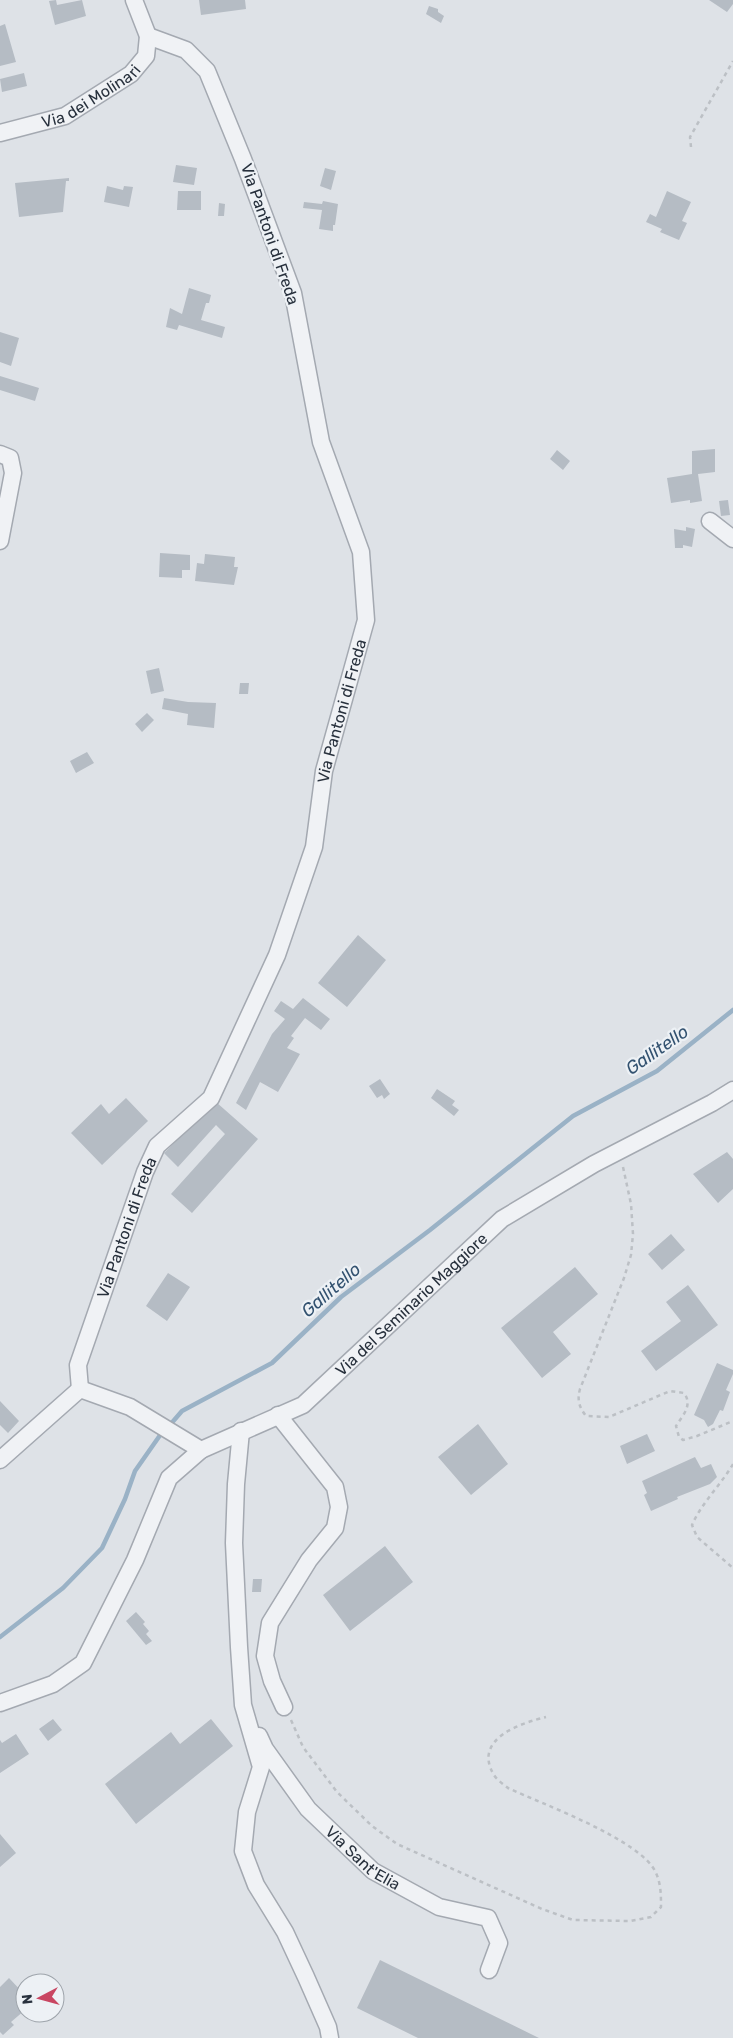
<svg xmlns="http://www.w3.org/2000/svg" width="733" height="2038" font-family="Rubik,sans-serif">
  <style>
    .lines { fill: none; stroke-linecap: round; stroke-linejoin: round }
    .stream { stroke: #9ab2c6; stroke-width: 4.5 }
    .building { fill: #b5bcc4 }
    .minor-casing { stroke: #a4a9b1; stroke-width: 19 }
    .path { stroke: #bcc0c5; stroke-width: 2.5; stroke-dasharray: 4 4; stroke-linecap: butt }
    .minor { stroke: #f0f2f5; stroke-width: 16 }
    .labels { text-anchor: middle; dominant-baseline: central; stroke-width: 4.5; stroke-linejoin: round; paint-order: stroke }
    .street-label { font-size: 16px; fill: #28313d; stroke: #edf1f5 }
    .water-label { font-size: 18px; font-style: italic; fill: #335270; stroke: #edf1f5 }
  </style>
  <rect width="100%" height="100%" fill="#dee2e7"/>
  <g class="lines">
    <path class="stream" d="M169,1426L182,1411L272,1363L341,1297L430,1230L573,1116L657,1071L733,1010
      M0,1637L63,1588L102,1548L125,1499L135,1471L163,1431"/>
  </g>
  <path class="building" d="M56,0L57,5L82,0L86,16L55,25L49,1Z
    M199,0H245L246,9L201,15Z
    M709,0H733V4L727,12Z
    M429,6L438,9V12L444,16L441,23L426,14Z
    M5,24L16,62L0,66V26Z
    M24,73L27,86L2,92L0,79Z
    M176,165L197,168L194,185L173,182Z
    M325,168L336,171L331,190L320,186Z
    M69,178V181H66L63,212L19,217L15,183Z
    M107,186L123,190L124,186L133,187L129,207L104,202Z
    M178,191H201V210H177Z
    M667,191L691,202L682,221L687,223L679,240L660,232L662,229L646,222L650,214L656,217Z
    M323,201L338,204L335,225H333V231L319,229L322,210L303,208L304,202L322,204Z
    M219,203L225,204L224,216H218Z
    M189,288L211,295L209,303H206L201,320L225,327L222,338L179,325L177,330L166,327L170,308L182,314Z
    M0,332L19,338L11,366L0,362Z
    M0,376L39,388L35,401L0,390Z
    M715,449V472L698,474L702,501L690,503V500L671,503L667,478L692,474V451Z
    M557,450L570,461L563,470L550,459Z
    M728,500L730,515L721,516L719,501Z
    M686,527L695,529L692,547L683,545V548H675L674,529L686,531Z
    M160,553L190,555V570H182V578L159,577Z
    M205,554L235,557L234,567H238L234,585L195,581L197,563L204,564Z
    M159,668L164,691L151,694L146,671Z
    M240,683H249L248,694H239Z
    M164,698L188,702L216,703L214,728L187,725L188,714L162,709Z
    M147,713L154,720L142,732L135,724Z
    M87,752L94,763L76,773L70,761Z
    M358,935L386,960L347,1007L318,983Z
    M303,998L330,1019L321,1030L305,1018L291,1036L294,1038L287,1048L300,1054L278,1092L260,1082L246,1110L236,1103L272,1034L285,1019L274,1011L281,1001L293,1009Z
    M380,1079L390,1094L384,1099L382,1095L377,1098L369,1086Z
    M437,1089L455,1101L452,1105L459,1110L454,1116L431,1098Z
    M126,1098L148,1121L102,1165L71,1133L101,1104L109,1114Z
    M216,1102L258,1139L192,1213L171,1194L225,1134L216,1125L178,1167L164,1153Z
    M727,1152L733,1159V1189L718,1203L693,1174Z
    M671,1234L685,1250L662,1270L648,1254Z
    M575,1267L598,1294L553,1332L571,1354L542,1378L501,1328Z
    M168,1273L190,1287L167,1321L146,1306Z
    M688,1285L718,1325L656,1371L641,1351L681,1321L666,1302Z
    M717,1363L733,1370V1374L726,1390L730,1392L723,1411L720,1410L713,1424L708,1427L704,1420L694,1415Z
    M0,1401L19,1421L8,1433L0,1425Z
    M478,1424L508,1464L471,1495L438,1457Z
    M647,1434L655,1451L627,1464L620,1446Z
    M695,1457L701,1468L711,1464L717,1477L710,1484L677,1497L678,1499L651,1511L644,1495L647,1493L642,1481Z
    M385,1546L413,1582L350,1631L323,1595Z
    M253,1579H262L261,1592H252Z
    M136,1612L145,1622L143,1624L149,1631L146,1634L152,1641L146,1645L126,1621Z
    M53,1719L62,1730L48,1741L39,1729Z
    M211,1719L233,1746L136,1824L105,1784L171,1732L180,1744Z
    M16,1734L29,1754L0,1773V1740L2,1743Z
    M0,1834L16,1853L0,1867Z
    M380,1960L539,2038H418L357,2008Z
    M9,1978L25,1995V2010L11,2022L14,2025L3,2035L0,2032V1987Z"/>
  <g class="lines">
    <g class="minor-casing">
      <g id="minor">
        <path id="s1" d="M0,133L65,116L131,74L146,56L148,36L134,0"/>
        <path d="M0,454L10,458L13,473L0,541"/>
        <path d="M710,521L733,539"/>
        <path id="s2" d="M80,1389L78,1365L145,1172L157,1146L211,1098L277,955L314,847L324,771L366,620L361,552L321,442L293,293L243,159L207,71L186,50L148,36"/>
        <path d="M278,1415L335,1487L339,1507L335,1528L309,1560L270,1623L265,1656L272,1681L284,1707"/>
        <path d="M241,1431L236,1484L234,1543L239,1647L243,1705L261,1767L247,1812L243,1851L256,1885L285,1932L306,1977L328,2027L330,2038"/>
        <path d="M0,1460L80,1389L130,1407L201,1450"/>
        <path id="s3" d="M0,1703L53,1684L83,1663L135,1560L169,1478L201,1450L303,1405L502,1219L594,1164L712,1103L733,1090"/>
        <path id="s4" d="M259,1736L265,1749L308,1809L373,1871L439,1907L488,1918L499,1943L489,1970"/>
      </g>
    </g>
    <path class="path" d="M691,147L690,137L733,61
      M623,1167L631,1204L633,1234L631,1255L624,1278L580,1389C577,1400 579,1407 586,1416L609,1417L670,1391L684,1393C693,1405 683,1415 676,1426L679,1437L683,1440L697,1436L733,1421
      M733,1464C721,1485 702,1502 692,1525L697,1537L733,1568
      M291,1720L303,1747L337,1792L372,1826L397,1844L542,1909L573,1920L630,1921L651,1917L661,1907C661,1895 661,1884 656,1873C642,1840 542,1804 508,1788C503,1784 497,1780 494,1775C472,1739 521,1723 546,1717"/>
    <use href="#minor" class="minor"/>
  </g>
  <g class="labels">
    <g class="street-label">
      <text stroke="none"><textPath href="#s1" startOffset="99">Via dei Molinari</textPath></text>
      <text transform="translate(270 234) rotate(71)">Via Pantoni di Freda</text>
      <text stroke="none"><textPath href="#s2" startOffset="740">Via Pantoni di Freda</textPath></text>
      <text stroke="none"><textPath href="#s2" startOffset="170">Via Pantoni di Freda</textPath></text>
      <text stroke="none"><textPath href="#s3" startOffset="599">Via del Seminario Maggiore</textPath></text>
      <text stroke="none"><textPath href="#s4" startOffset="162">Via Sant'Elia</textPath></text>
    </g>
    <g class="water-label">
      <text transform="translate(657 1050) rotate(-35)">Gallitello</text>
      <text transform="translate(331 1290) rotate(-41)">Gallitello</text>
    </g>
  </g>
  <g transform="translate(40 1998) rotate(264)"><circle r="24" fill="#edf1f5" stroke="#9ea4ab"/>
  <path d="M0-4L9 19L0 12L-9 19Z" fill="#c94662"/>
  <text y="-8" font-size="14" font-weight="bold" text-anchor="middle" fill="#28313d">N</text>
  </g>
</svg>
